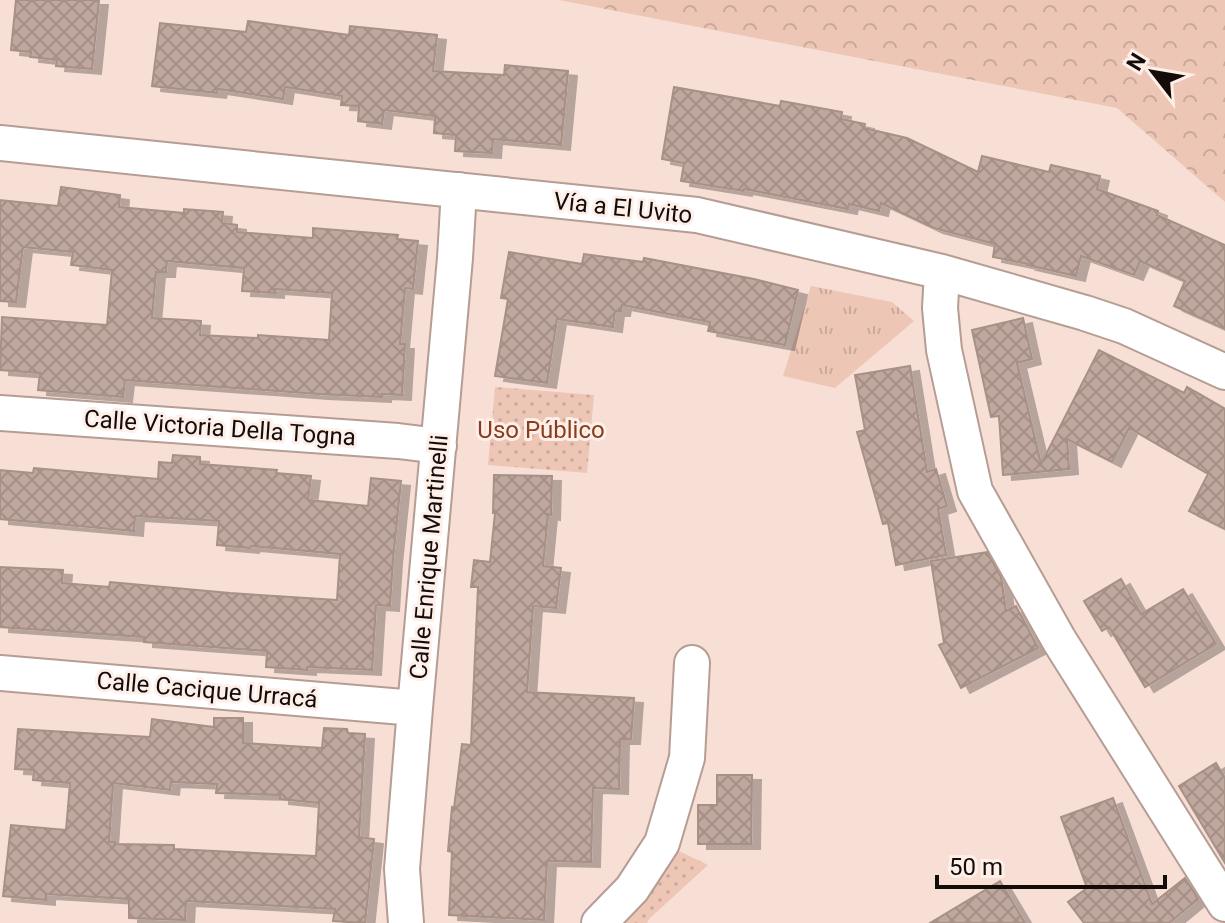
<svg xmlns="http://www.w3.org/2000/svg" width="1225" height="923" font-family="Roboto,sans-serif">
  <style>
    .grass { fill: url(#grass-tufts) }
    .forest { fill: url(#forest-crowns) }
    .park { fill: url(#park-dots) }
    .building { fill: url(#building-cross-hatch); stroke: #a79086; stroke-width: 2; fill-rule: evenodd; filter: url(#shadow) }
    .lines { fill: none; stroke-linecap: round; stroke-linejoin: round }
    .minor-casing { stroke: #b59d94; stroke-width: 38 }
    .minor { stroke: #fff; stroke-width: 34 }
    .labels { text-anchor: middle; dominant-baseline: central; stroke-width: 6; stroke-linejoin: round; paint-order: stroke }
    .street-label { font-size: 24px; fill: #140c09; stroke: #feefe9 }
    .park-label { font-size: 24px; fill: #883e1c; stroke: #feefe9 }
  </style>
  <defs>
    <pattern id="grass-tufts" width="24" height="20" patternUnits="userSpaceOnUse" patternTransform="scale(2)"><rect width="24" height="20" fill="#edc6b6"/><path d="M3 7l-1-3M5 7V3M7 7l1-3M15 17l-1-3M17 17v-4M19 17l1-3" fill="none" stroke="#caa99b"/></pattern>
    <pattern id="forest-crowns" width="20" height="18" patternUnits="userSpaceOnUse" patternTransform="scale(2)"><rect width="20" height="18" fill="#edc6b6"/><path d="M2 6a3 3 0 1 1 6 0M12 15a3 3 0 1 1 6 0" fill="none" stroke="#caa99b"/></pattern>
    <pattern id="park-dots" width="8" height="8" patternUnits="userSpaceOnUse" patternTransform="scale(2)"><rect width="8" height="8" fill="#edc6b6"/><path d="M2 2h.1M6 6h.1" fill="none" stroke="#caa99b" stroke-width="1.8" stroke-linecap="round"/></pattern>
    <pattern id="building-cross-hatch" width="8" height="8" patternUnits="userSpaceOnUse" patternTransform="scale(2)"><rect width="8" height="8" fill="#bfa79e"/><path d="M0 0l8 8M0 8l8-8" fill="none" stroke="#a38f87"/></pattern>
    <filter id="shadow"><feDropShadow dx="9" dy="5" stdDeviation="0" flood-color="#0004"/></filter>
  </defs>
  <rect width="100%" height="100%" fill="#f8dfd5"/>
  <path class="grass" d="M811,286L892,302L914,321L835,388L783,376Z"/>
  <path class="forest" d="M559,0H1225V202L1117,108Z"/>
  <path class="park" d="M495,387L594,395L587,473L488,465Z
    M679,851L708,865L649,919L647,923H623Z"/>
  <path class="building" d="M16,0H99L92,69L56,66L57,60L30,57L31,52L11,50Z
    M248,21L349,35L350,26L437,35L433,71L504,75L505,65L568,71L561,145L493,139L492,153L455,151L456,135L434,133L435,116L384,110L382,124L358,121L359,106L341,105L342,96L285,87L283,99L218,89L217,93L152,86L160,23L246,32Z
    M674,87L780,106L781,101L842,112L841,119L865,124L864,128L907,138L978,172L982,156L1049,172L1051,165L1100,176L1097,189L1158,211L1157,215L1225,245V329L1174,306L1185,281L1140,261L1134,275L1081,256L1076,276L1027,265L1028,264L993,257L995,244L934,228L881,203L879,211L849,204L848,209L744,189L743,191L681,181L684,163L662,159Z
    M61,187L120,195L119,207L184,213V209L223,212L222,223L237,225V232L313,238V228L398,235L397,239L418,241L413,289L405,288L400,344H405L402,395L382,394V397L319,394L125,380L123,397L38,390L40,373L0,370L2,317L107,325L112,270L71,265L73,252L23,247L16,302L0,301V200L58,206ZM167,261L244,268L242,291L275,293V289L332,293L329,340L258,335V338L200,335L201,321L152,318L156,272H166Z
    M509,252L582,264L584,254L643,262L644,258L754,279L798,290L785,345L708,331L710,322L622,305L621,311H615L613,327L557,319L547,383L495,376L508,299L501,298Z
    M1023,318L1032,359L1017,363L1041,464L1099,350L1184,393L1187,387L1225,409V529L1189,511L1208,474L1129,428L1112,462L1067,439L1069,469L1003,475L999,416L991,417L972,330Z
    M910,366L927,472L936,469L947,506L938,509L946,555L896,565L888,523L883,524L857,432L865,430L855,375Z
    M173,455L200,457V464L277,470L276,473L311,476L308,500L368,506L371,478L401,481L393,559L390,606L376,605L372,670L307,667V670L266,667L267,651L144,642V637L0,627V567L63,570L62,583L109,587L110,582L230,593L337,600L340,554L251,546L250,548L217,545L219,521L135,516L134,531L0,519V470L33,473L34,468L158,479L159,462L172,463Z
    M494,475L552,476L551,515L548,514L543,566L561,568L556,608L533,606L527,692L634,698L631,739H620L619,789L593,788L591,862L547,861L544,920L449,915L452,852L448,851L452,807L454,808L462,744L471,745L478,587H471L474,560L490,562L495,513H493Z
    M987,552L1001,577L1006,611L1016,606L1038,648L961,688L939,645L944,643L931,561Z
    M1121,579L1141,614L1183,589L1216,644L1145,687L1109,627L1102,631L1084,601Z
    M214,718H243V743L322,748L324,728L347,729L348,733L365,734L359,837L374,839L365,923L333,921L335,909L186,901L185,920L129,918V899L46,894V900L3,896L11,825L66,830L70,783L33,780L34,770L15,769L18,729L150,737L152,719L214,727ZM171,782L217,784L216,793L280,795V799L319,803L316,856L174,849V845L115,844V842H109L113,783L170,790Z
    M1216,763L1225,778V863L1179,786Z
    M717,775H752L751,844H698V805H717Z
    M1113,798L1152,904L1185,878L1198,899L1169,923H1084L1068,902L1087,888L1061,817Z
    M1000,881L1025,923H930Z"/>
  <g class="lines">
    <g class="minor-casing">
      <path id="minor" d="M0,143L697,215L942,272L1085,313L1124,326L1225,372
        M942,272L940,308L944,350L975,491L1059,640L1225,904
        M0,413L398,441L439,446
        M0,673L415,708
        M406,923L402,869L415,708L455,258L459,190
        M599,923L632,889L662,843L687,758L692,663"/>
    </g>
    <use href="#minor" class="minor"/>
  </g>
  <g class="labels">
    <g class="street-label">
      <text transform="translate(623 208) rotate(6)">Vía a El Uvito</text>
      <text transform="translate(220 428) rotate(4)">Calle Victoria Della Togna</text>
      <text transform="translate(429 557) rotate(-85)">Calle Enrique Martinelli</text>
      <text transform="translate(207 690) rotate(5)">Calle Cacique Urracá</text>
    </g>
    <g class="park-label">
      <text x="541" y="430">Uso Público</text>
    </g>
  </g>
  <g transform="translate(1153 72) rotate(301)" stroke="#feefe9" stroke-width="6" paint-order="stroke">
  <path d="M0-6L14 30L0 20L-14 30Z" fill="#140c09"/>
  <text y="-12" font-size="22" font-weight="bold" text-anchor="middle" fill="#140c09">N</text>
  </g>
  <path d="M937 875v12h228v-12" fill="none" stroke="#140c09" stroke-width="4"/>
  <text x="949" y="875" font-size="24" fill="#140c09" stroke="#feefe9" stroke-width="6" paint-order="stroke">50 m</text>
</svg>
